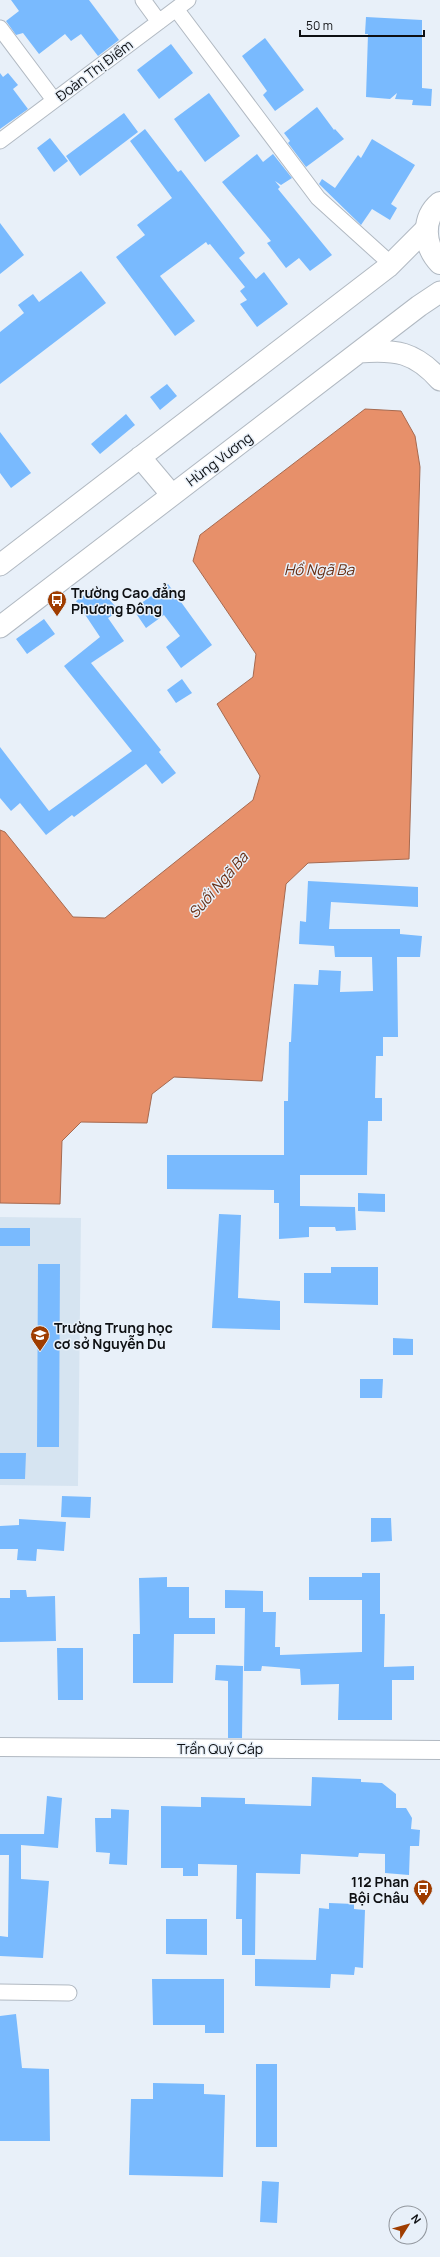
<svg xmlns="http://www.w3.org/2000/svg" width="440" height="2257" font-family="Manrope,sans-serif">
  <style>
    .built { fill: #d6e4f1 }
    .water { fill: #e7906a; stroke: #a66a50 }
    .building { fill: #79bafe }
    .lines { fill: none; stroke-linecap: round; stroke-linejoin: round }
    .minor-casing { stroke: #b1b9c2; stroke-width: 17 }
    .tertiary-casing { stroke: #b1b9c2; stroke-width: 20 }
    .secondary-casing { stroke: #b1b9c2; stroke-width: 23 }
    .primary-casing { stroke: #b1b9c2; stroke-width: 24 }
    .minor { stroke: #fff; stroke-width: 15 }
    .tertiary { stroke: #fff; stroke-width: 18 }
    .secondary { stroke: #fff; stroke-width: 21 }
    .primary { stroke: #fff; stroke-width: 22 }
    .labels { text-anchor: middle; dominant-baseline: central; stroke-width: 3; stroke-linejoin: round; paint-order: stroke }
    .street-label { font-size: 14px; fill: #0e1013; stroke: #e8f0f9 }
    .poi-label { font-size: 14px; font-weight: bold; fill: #0e1013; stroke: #e8f0f9; text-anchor: start }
    .water-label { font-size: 15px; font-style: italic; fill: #672f15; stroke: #e8f0f9 }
  </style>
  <rect width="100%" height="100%" fill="#e8f0f9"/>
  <path class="built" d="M0,1217L81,1218L78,1486L0,1485Z"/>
  <path class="water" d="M365,409L401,411L415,436L420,467L409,859L308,863L286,884L262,1081L174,1077L152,1094L147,1123L81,1122L62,1141L60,1204L0,1203V830L5,832L73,917L105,918L253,800L260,776L217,704L253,677L256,654L193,561L200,535Z"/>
  <path class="building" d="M11,0H89L119,40L98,56L81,34L71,41L65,34L39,54L23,33L16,35L6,21L19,11Z
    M366,17L422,20V88L432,89L431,106L412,105L413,100L395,99L397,93L390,99L366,97L368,34H365Z
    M265,38L304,90L275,111L263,95L267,91L242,56Z
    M171,44L193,73L159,99L137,70Z
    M0,73L3,77L8,73L18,85L13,89L28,109L0,129Z
    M209,93L240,136L205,162L174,119Z
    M317,107L334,130L335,129L344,139L306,167L288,143L290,141L284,133Z
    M124,113L138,132L80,176L66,156Z
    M145,129L178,172L181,170L245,253L239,258L256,279L264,272L288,304L257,327L240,304L247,300L240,291L245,287L210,244L208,245L206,242L160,276L195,321L175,336L116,257L145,235L137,225L172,198L130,141Z
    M50,138L68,161L54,172L37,148Z
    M372,139L415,165L391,204L397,208L390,220L372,209L361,225L319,184L322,179L335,188L358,155L361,158Z
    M257,154L263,162L273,154L292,178L281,185L275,181L280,187L278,189L332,255L310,271L299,258L286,268L267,243L271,241L222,182Z
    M0,223L24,255L0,274Z
    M81,271L106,303L0,384V332L24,313L18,305L33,294L39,302Z
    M167,384L177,396L160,410L150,397Z
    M126,414L135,425L100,454L91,444Z
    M0,432L31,473L11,488L0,473Z
    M168,584L212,645L181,668L166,647L180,636L164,615L146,628L133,609Z
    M98,586L119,611L108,618L124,641L91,663L161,750L159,752L176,773L162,784L146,764L74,817L72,815L46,835L20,803L11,811L0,798V747L49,811L132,751L64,666L100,637L76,601Z
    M44,619L55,634L27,654L16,639Z
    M182,679L192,693L176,703L167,690Z
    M308,881L418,887V907L331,902L329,929H400V934L422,936L420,957H397L398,1037H383V1056H376L375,1098H382V1121H368L367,1175H300V1206L355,1207L356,1230L336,1231L335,1227H309V1237L279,1239V1203H274V1190L167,1189V1155H284V1101H288L289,1042H291L294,984L318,985L319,970L341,971L340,992L373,991L372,957H335L334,946L299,944L300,921L306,922Z
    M358,1193L385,1194V1212L358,1211Z
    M219,1214L241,1215L238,1298L280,1301V1330L212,1328Z
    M0,1228H30V1246H0Z
    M38,1264H60L59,1447H37Z
    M331,1267H378V1305L304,1303V1273H331Z
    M393,1338L413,1339V1355H393Z
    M360,1379H383L382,1398H360Z
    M0,1453H26L25,1479H0Z
    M62,1496L91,1497L90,1518L61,1517Z
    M371,1518H391L392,1541L371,1542Z
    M19,1519L66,1522L64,1551L37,1549L36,1561L17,1560L18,1549H0V1526L19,1525Z
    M362,1573H380V1614H385L384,1667L414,1666V1680H392V1720H338L339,1684L301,1685L300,1669L262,1666L261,1671H244L245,1608H225V1590L263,1591V1612H276L275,1647H280V1655L362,1652V1600H309V1577H362Z
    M167,1577V1587H189V1618H215V1634H174L173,1683H133V1634H140L139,1578Z
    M10,1590H26L27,1597L55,1596L56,1641L0,1642V1598H10Z
    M57,1648H83V1700H58Z
    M216,1665L243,1666L242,1738H228V1681L215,1680Z
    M312,1777L361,1779V1782L382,1783L396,1794V1808H406L412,1818L411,1829L420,1830L419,1846H410L409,1875L385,1873V1854L359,1853L358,1857L301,1854L300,1874L256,1873L255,1955H242V1919H236L237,1865L198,1864V1876H183V1868H161V1806L201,1807V1797L245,1798V1804L311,1806Z
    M47,1796L62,1798L58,1848L21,1845V1879L49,1881L43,1958L0,1956V1936L8,1937L9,1855H0V1834H44Z
    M111,1809L129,1810L127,1865L109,1864L110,1853L96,1852L95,1818H111Z
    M329,1903L354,1904V1909L365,1910L363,1968L355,1967L354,1975L331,1974L330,1988L255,1986V1959L316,1960L319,1908L329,1909Z
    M166,1919H207V1955L166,1954Z
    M152,1979H224V2033H205V2025H153Z
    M16,2014L22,2068L49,2069L50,2141H0V2016Z
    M256,2064H277V2147H256Z
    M153,2083L204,2084V2094L225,2095L223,2177L129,2175L131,2099H153Z
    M262,2181L279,2182L277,2223L260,2222Z"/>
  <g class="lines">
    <g class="minor-casing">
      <path id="minor" d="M143,0L159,22
        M176,9L318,198L391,264
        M0,28L54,100
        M0,141L188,0
        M0,1992L69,1993"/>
    </g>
    <g class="tertiary-casing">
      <path id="tertiary" d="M0,1747L440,1750"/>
    </g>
    <g class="secondary-casing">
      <path id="secondary" d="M359,352C396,349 415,352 440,380
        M140,457L172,495
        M0,565L388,267L426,229
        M0,627L419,306L440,292"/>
    </g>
    <g class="primary-casing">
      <path id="primary" d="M440,203C421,219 424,246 440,263"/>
    </g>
    <use href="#minor" class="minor"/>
    <use href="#tertiary" class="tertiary"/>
    <use href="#secondary" class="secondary"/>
    <use href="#primary" class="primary"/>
  </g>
  <defs>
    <g id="bus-pin" transform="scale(1)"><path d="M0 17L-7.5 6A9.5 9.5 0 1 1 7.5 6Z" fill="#9f3d00" stroke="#e8f0f9"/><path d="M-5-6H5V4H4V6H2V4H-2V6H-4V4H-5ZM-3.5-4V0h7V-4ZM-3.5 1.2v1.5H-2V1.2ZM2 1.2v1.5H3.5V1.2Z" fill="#fff"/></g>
    <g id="school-pin" transform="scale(1)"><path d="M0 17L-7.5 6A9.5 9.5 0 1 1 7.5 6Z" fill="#9f3d00" stroke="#e8f0f9"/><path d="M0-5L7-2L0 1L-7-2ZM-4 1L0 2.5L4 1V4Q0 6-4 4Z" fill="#fff"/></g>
  </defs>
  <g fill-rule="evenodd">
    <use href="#bus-pin" x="57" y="600"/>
    <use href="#school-pin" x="40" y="1335"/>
    <use href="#bus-pin" x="423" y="1889"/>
  </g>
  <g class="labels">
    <g class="street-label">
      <text transform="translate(94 70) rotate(-37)">Đoàn Thị Điểm</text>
      <text transform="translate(219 459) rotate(-37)">Hùng Vương</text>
      <text x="220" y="1748">Trần Quý Cáp</text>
    </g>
    <g class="poi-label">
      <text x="71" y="592">Trường Cao đẳng<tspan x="71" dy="16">Phương Đông</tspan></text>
      <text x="54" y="1327">Trường Trung học<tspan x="54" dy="16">cơ sở Nguyễn Du</tspan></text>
      <text x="409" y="1881" text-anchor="end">112 Phan<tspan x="409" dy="16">Bội Châu</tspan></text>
    </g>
    <g class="water-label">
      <text x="319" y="569">Hồ Ngã Ba</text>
      <text transform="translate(218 885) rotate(-49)">Suối Ngã Ba</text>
    </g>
  </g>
  <g transform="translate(408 2225) rotate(53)"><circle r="19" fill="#e8f0f9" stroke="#91969d"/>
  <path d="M0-3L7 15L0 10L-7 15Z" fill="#9f3d00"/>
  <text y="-6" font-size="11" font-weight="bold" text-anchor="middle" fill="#0e1013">N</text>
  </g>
  <path d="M300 30v6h124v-6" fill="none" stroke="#0e1013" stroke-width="2"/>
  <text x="306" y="30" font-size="12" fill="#0e1013" stroke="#e8f0f9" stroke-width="3" paint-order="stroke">50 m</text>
</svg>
